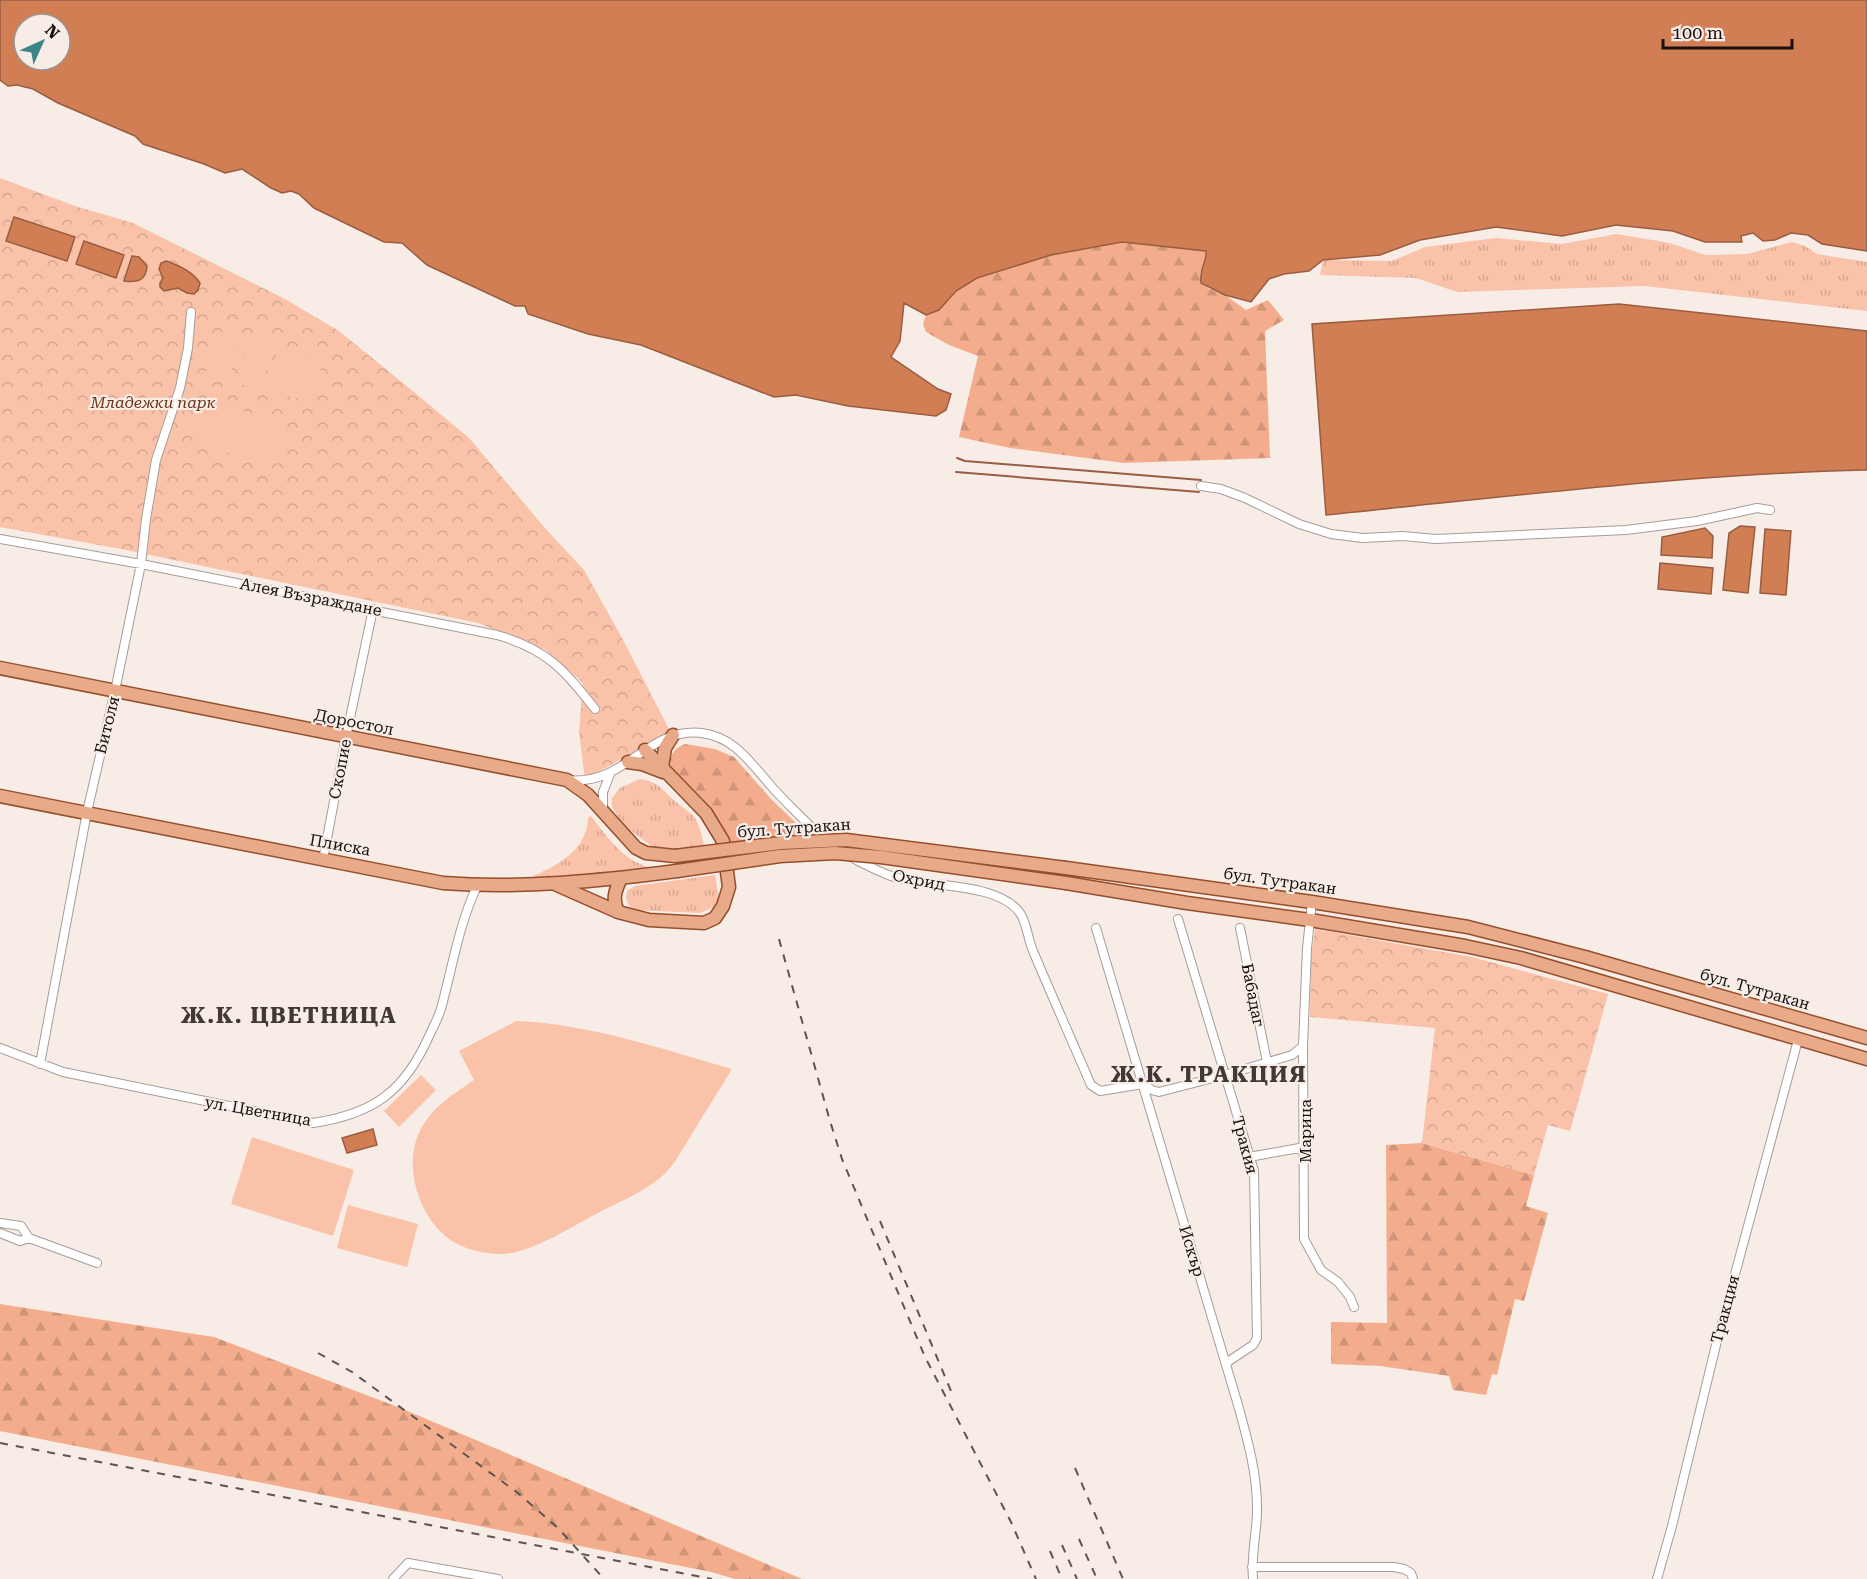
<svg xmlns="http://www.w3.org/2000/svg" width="1867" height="1579" font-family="'Roboto Serif',serif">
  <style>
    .grass { fill: url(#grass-tufts) }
    .forest { fill: url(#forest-firs) }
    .park { fill: url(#park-crowns) }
    .garden { fill: #f9c2a9 }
    .water { fill: #d27e55; stroke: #995d40; stroke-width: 1.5; fill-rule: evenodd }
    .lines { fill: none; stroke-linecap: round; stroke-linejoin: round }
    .stream { stroke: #995d40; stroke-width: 2 }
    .street-casing { stroke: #a79c98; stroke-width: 10 }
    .primary-casing { stroke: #944f2c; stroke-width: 15 }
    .street { stroke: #fff; stroke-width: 8 }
    .primary { stroke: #e8aa89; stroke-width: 12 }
    .rail { stroke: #5c5552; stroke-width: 2; stroke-dasharray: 8 8; stroke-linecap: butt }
    .primary-bridge-casing { stroke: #944f2c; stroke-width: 15; stroke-linecap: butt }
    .primary-bridge { stroke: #e8aa89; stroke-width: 12 }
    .labels { text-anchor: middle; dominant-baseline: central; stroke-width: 4.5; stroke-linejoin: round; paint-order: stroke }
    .park-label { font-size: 16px; font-style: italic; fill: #6b3316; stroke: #f8ece7 }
    .street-label { font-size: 16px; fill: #15110f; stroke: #f8ece7 }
    .district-label { font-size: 22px; font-weight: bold; letter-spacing: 1.5px; fill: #423935; stroke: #f8ece7 }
  </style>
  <defs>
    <pattern id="grass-tufts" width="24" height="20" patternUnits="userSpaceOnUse" patternTransform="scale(1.5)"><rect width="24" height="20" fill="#f9c2a9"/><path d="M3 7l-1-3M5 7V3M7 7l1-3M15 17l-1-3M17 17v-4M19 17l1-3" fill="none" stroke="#d5a690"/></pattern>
    <pattern id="forest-firs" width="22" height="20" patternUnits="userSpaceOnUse" patternTransform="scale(1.5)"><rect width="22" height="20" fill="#f4ad8c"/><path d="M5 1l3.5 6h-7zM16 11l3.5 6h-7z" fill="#d09478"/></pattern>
    <pattern id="park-crowns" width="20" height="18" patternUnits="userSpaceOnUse" patternTransform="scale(1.5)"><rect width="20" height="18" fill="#f9c2a9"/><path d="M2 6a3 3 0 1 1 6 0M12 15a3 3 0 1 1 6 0" fill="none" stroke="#d5a690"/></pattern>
  </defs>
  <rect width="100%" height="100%" fill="#f8ece7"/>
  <path class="grass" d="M1617,234L1670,243L1705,255L1747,254L1792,242L1805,246L1817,254L1867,262V311L1645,286L1457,292L1416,278L1320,275L1323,260L1392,261L1425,247L1496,238L1561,244Z
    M640,779C662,782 664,794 680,805C686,810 694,814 697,822C701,829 702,838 704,845L674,850L654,848L630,830L618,817L612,807V798L620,788Z
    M591,816C608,838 624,862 652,868C637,870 623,870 609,872C585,876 557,886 533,876C559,865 587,849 588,818Z
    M715,875L719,900L712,908L700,913L636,910L629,906L626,898L627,891L635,886Z"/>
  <path class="forest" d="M1122,242L1207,251L1200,274L1208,288L1225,295L1246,310L1268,300L1284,320L1265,331L1270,458L1124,463L1010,448L959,437L978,356L949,345L926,332L923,324L926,315L939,310L956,291L977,278L1051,255Z
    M685,744L715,749L734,757L771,799L814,840L730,845C718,810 700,793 670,771C669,757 672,749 685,744Z
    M1422,1143L1534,1175L1526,1206L1548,1213L1524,1301L1515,1299L1497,1375L1492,1374L1486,1395L1453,1390L1449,1376L1380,1366L1331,1364V1322L1387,1323L1386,1145Z
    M0,1304L214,1337L403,1409L802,1579H735L711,1572L0,1431Z"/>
  <path class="park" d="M0,178L75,206L133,223L285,299L339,331L414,392L469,438L544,527L584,570L621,636L670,731L585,780L579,732L583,683L546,650L478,623L121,549L0,527Z
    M1315,929L1472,957L1608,994L1570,1131L1548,1125L1534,1175L1422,1143L1435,1028L1310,1017L1311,956Z"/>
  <path class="garden" d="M215,330L239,336L229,384L205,379Z
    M247,338L271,343L262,389L238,384Z
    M278,349L323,358L314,402L268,392Z
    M202,402L288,421L278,464L193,445Z
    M516,1021C590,1024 662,1049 732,1069C718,1092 703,1115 689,1139C683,1148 677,1160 669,1169C651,1190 620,1201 596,1214C571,1227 528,1255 500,1254C484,1254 463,1249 449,1239C418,1216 402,1163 421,1129C433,1106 454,1094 474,1080L459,1051Z
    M421,1075L436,1090L399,1127L384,1111Z
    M252,1137L354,1170L333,1236L231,1204Z
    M348,1205L418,1224L407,1267L337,1248Z"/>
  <path class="water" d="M0,0H1867V251L1822,244L1808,235L1791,233L1775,240L1763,241L1753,233L1741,236L1742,242H1705L1673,231L1616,225L1562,236L1496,227L1420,240L1380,255L1323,260L1309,271L1284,274L1269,279L1251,302L1225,295L1201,283C1199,267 1208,260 1206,251L1122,242L1051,255L977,278L956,291L939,310L926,315L904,303L900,341L891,357L938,389L951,394L946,410L936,416L848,406L796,395L774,397L641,345L588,334L528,314L525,306H515L427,265L402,243L384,242L314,208L299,194L291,191L282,193L271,188L242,169L225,173L204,164L143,144L135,136L58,103L33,89L17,85L8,86L0,80ZM24,24H60V60H24Z
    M14,217L75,237L67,261L6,241Z
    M84,241L124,255L116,278L76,264Z
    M132,256L139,257L147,266C146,281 137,283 124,281Z
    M166,261C178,265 193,272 200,283L198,290L194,294L187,293L178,288L164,291L160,287V283L163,278L159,269L161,263Z
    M1619,304L1867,331V470C1686,474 1506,497 1326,515L1312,324Z
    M1740,526L1755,527L1748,593L1723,590L1729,533Z
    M1705,528L1713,536L1712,558L1661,555L1662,537Z
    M1765,529L1791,531L1786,595L1760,593Z
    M1660,563L1713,568L1711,594L1658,589Z
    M373,1129L377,1145L347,1153L342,1138Z"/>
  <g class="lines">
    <path class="stream" d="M957,458L965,461L1201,480
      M956,472L1199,492"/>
    <g class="street-casing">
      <path id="street" d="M1201,486L1221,489L1245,498L1299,524L1331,534L1363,538L1403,536L1436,539L1626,530L1697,521L1757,508L1770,510
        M0,539L141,564L497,635C547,649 564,670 595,709
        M568,780C627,786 645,727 702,733C732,737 747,758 766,780C774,790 784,800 794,810C811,828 835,848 858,861C868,866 880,872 891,876C925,888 997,881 1020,913C1027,923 1028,940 1033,951C1052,996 1072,1041 1091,1085L1100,1091L1143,1084L1152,1090L1159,1092L1225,1075L1292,1055L1303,1046
        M603,810V792L610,774
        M323,860L346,737L373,609
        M1312,902L1307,948L1303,1046L1304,1239L1321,1270L1338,1282L1350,1297L1354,1307
        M1178,919L1254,1171L1257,1338L1253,1345L1226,1363
        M1096,928L1238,1405C1248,1441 1258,1476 1257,1514C1256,1536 1251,1557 1253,1579
        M1240,928L1267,1062
        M0,1048L63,1072L313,1123C374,1114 405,1091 430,1034C434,1025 440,1015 442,1005C453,964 459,925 477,886
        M40,1064L87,812L115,691L141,564L146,519L156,460L180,388L188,348L191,312
        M1249,1157L1305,1147
        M0,1223L21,1226L29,1238L97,1263
        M0,1233L20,1241L29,1238
        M1252,1567H1394L1404,1569L1411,1573L1413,1579
        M393,1579L408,1563L498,1579
        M1657,1579L1672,1526L1716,1345L1798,1040"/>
    </g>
    <g class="primary-casing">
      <path id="primary" d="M0,668L567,780L588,795L636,848L646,853L675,856
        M628,762L642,764L663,772
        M662,767L665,748L673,735
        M0,796L443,883C521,889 599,881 677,871
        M1066,868L1312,902L1468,927L1585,957L1867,1038
        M1066,883L1187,903L1310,920L1465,946L1521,958L1867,1059
        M557,885L618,912L649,920L704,923L715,918L723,906L729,887L723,841L706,813L645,750
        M618,912C612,899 615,891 621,878"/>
    </g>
    <use href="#street" class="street"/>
    <use href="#primary" class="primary"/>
    <path class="rail" d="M779,939L830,1121L842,1159L925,1357L1011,1522L1036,1579
      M880,1221L951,1391
      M318,1353L352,1372L518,1493L559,1529L604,1579
      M0,1443L712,1579
      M1075,1468L1123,1579
      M1079,1539L1097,1579
      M1062,1545L1077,1579
      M1050,1551L1062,1579"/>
    <g class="primary-bridge-casing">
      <path id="primary-bridge" d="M675,856L781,843L846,840L1066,868
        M677,871L780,856L835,853L881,857L1066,883"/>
    </g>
    <use href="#primary-bridge" class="primary-bridge"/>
  </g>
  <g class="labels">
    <g class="park-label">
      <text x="153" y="402">Младежки парк</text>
    </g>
    <g class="street-label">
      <text transform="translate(311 597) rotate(11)">Алея Възраждане</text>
      <text transform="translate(354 722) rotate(11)">Доростол</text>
      <text transform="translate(107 725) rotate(-76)">Битоля</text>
      <text transform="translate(340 769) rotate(-79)">Скопие</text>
      <text transform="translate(794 828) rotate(-4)">бул. Тутракан</text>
      <text transform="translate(340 845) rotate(10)">Плиска</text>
      <text transform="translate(919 880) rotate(11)">Охрид</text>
      <text transform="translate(1280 881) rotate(8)">бул. Тутракан</text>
      <text transform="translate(1755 989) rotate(16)">бул. Тутракан</text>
      <text transform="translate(1253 995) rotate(79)">Бабадаг</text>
      <text transform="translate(258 1111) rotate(10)">ул. Цветница</text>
      <text transform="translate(1305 1131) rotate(-90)">Марица</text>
      <text transform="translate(1245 1145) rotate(75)">Тракия</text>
      <text transform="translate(1192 1251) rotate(73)">Искър</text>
      <text transform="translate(1725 1309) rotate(-75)">Тракция</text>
    </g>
    <g class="district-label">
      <text x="289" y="1015">Ж.К. ЦВЕТНИЦА</text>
      <text x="1209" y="1074">Ж.К. ТРАКЦИЯ</text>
    </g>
  </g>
  <g transform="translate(42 42) rotate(45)"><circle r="28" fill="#f8ece7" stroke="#9d9491" stroke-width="1.5"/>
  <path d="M0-4.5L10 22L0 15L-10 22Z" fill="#3d8586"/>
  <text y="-9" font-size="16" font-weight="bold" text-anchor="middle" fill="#15110f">N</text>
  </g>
  <path d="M1663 39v9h129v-9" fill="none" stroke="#15110f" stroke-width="3"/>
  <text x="1672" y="39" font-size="18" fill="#15110f" stroke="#f8ece7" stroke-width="4.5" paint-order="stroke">100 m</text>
</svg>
